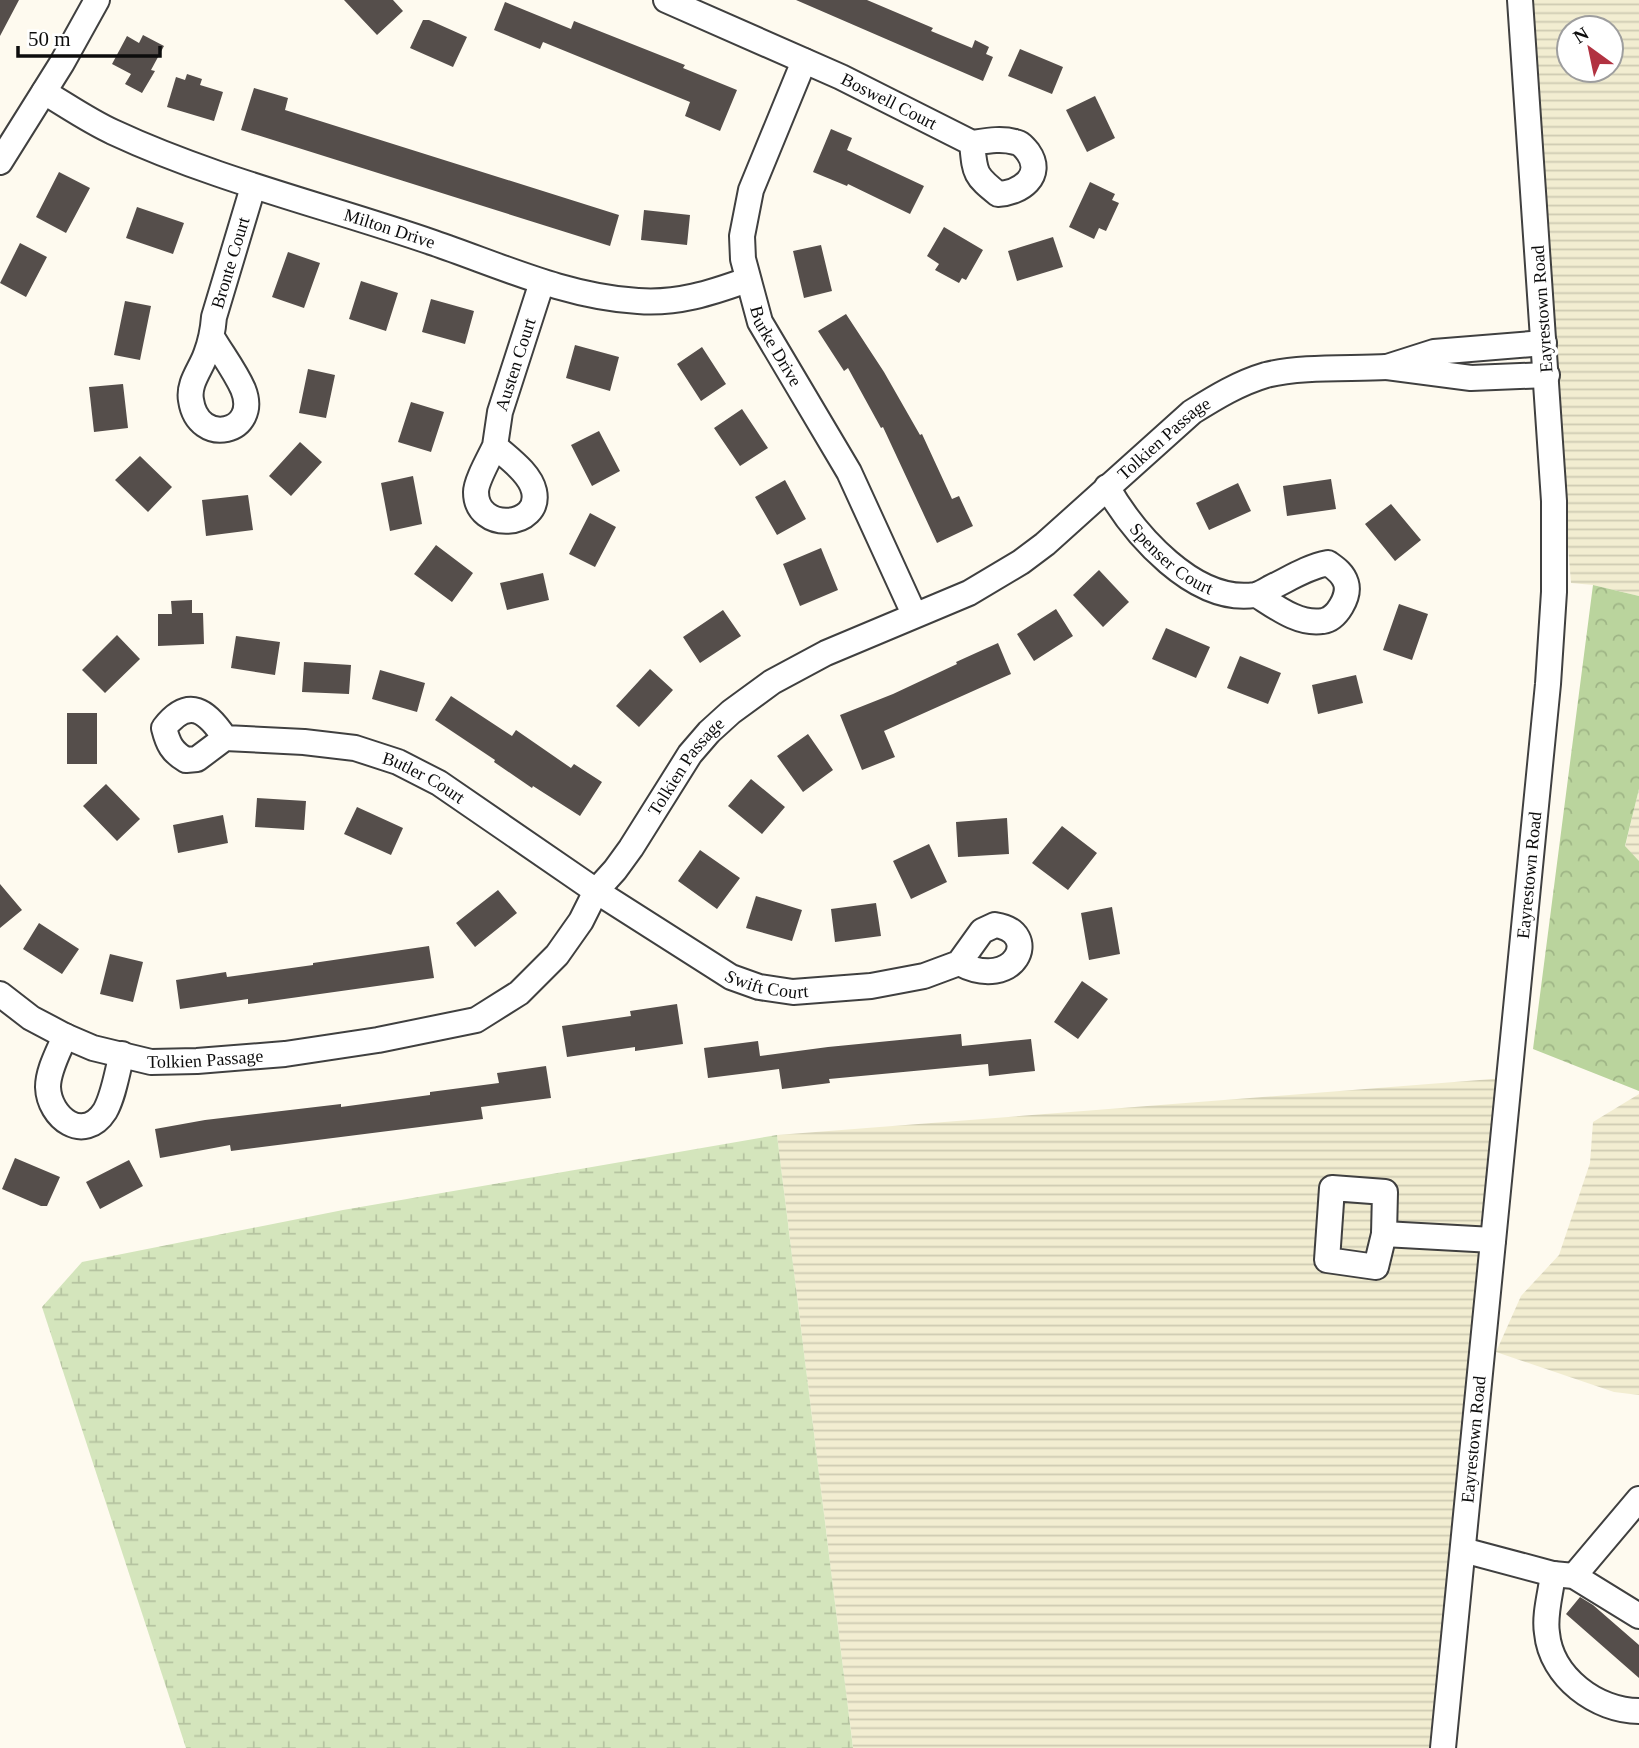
<svg xmlns="http://www.w3.org/2000/svg" width="1639" height="1748" font-family="'Times New Roman',serif">
  <style>
    .farmland { fill: url(#farmland-rules); fill-rule: evenodd }
    .forest { fill: url(#forest-crowns) }
    .wetland { fill: url(#wetland-marsh) }
    .building { fill: #554e4b }
    .lines { fill: none; stroke-linecap: round; stroke-linejoin: round }
    .minor-casing { stroke: #404040; stroke-width: 28 }
    .minor { stroke: #fff; stroke-width: 24 }
    .labels { text-anchor: middle; dominant-baseline: central; stroke-width: 7; stroke-linejoin: round; paint-order: stroke }
    .street-label { font-size: 18px; fill: #0d0d0d; stroke: #fff }
  </style>
  <defs>
    <pattern id="farmland-rules" width="6" height="5" patternUnits="userSpaceOnUse" patternTransform="scale(1.75)"><rect width="6" height="5" fill="#f2edd1"/><path d="M0 2.5h6" fill="none" stroke="#cecab2"/></pattern>
    <pattern id="forest-crowns" width="20" height="18" patternUnits="userSpaceOnUse" patternTransform="scale(1.75)"><rect width="20" height="18" fill="#bad49d"/><path d="M2 6a3 3 0 1 1 6 0M12 15a3 3 0 1 1 6 0" fill="none" stroke="#9fb586"/></pattern>
    <pattern id="wetland-marsh" width="20" height="14" patternUnits="userSpaceOnUse" patternTransform="scale(1.75)"><rect width="20" height="14" fill="#d4e5bc"/><path d="M1 5h8M5 5V1M11 12h8M15 12V8" fill="none" stroke="#b5c3a0"/></pattern>
  </defs>
  <rect width="100%" height="100%" fill="#fefaef"/>
  <path class="farmland" d="M1524,0H1639V596L1593,585L1571,583ZM1569,28H1611V70H1569Z
    M1639,789V861L1625,847Z
    M1505,1078L1444,1748H853L777,1135Z
    M1639,1094V1395L1614,1392L1496,1352L1521,1296L1559,1255L1590,1163L1593,1122Z"/>
  <path class="forest" d="M1593,585L1639,596V789L1625,846L1639,861V1091L1533,1049Z"/>
  <path class="wetland" d="M777,1135L853,1748H186L42,1307L82,1262L343,1210Z"/>
  <path class="building" d="M0,0H19L0,36Z
    M344,0H393L403,11L377,35Z
    M796,0H867L933,28L931,31L972,48L975,40L989,47L986,54L993,57L983,81Z
    M505,2L571,29L574,21L685,65L683,68L737,90L720,131L685,116L690,102L543,42L540,49L494,30Z
    M423,20H429L467,37L453,67L410,48Z
    M143,35L164,46L151,70L155,71L142,93L125,84L131,74L112,64L127,36L139,43Z
    M1020,49L1063,67L1052,94L1008,76Z
    M187,74L202,79L200,85L223,92L214,121L167,107L176,77L185,80Z
    M254,88L288,98L285,110L619,215L610,246L241,130Z
    M1095,96L1115,138L1087,152L1066,110Z
    M831,129L852,138L847,150L924,186L910,214L848,184L847,186L813,172Z
    M59,172L90,188L66,233L36,217Z
    M1090,182L1115,194L1112,200L1119,203L1106,231L1099,228L1094,239L1069,227Z
    M137,207L184,223L173,254L126,238Z
    M644,210L690,215L687,245L641,240Z
    M944,227L983,250L966,280L962,278L959,283L935,270L939,264L927,256Z
    M1053,237L1063,267L1017,281L1008,251Z
    M20,243L47,257L26,297L0,283Z
    M821,245L832,291L804,298L793,251Z
    M288,252L320,263L304,308L272,297Z
    M361,281L398,293L386,331L349,319Z
    M431,299L474,311L465,344L422,332Z
    M125,301L151,306L140,360L114,355Z
    M846,314L884,372L920,435L922,434L952,499L959,496L973,526L937,543L883,427L881,428L848,368L844,371L818,331Z
    M575,345L619,357L610,391L566,378Z
    M702,347L726,384L701,401L677,364Z
    M308,369L335,375L326,418L299,413Z
    M123,384L128,428L94,432L89,387Z
    M411,402L444,412L431,452L398,442Z
    M742,409L768,448L740,466L714,428Z
    M599,431L620,471L592,486L571,445Z
    M300,442L322,462L291,496L269,476Z
    M140,456L172,487L148,512L115,480Z
    M413,476L422,524L390,531L381,483Z
    M1331,479L1336,509L1287,516L1283,486Z
    M785,480L806,519L777,535L755,497Z
    M1238,483L1251,511L1209,530L1196,503Z
    M248,495L253,530L206,536L202,500Z
    M1391,504L1421,540L1395,561L1365,524Z
    M590,513L616,527L595,567L569,554Z
    M436,545L473,573L452,602L414,574Z
    M821,548L838,590L800,606L783,564Z
    M1099,570L1129,602L1103,627L1073,595Z
    M543,573L549,600L507,610L500,583Z
    M192,600V613H203L204,644L158,646V614H172L171,601Z
    M1399,604L1428,614L1412,660L1383,650Z
    M1056,609L1073,636L1034,661L1017,634Z
    M723,610L741,636L700,663L683,637Z
    M1166,628L1210,647L1196,678L1152,659Z
    M117,635L140,659L105,693L82,670Z
    M236,636L280,642L275,675L231,668Z
    M998,643L1011,674L884,731L895,757L862,770L840,715L893,694L957,664L956,662Z
    M1240,656L1281,673L1268,704L1227,688Z
    M304,662L351,665L349,694L302,692Z
    M650,669L673,690L639,727L616,706Z
    M380,670L425,683L417,712L372,699Z
    M1356,675L1363,703L1318,714L1312,685Z
    M451,696L512,736L516,730L571,768L574,764L602,782L580,816L533,786L532,788L494,762L495,760L435,720Z
    M67,713H97V764H67Z
    M808,734L833,770L803,792L777,756Z
    M751,779L785,807L762,834L728,806Z
    M106,784L140,819L117,841L83,806Z
    M257,798L306,801L304,830L255,827Z
    M357,807L403,828L391,855L344,834Z
    M223,815L228,843L178,853L173,825Z
    M1007,818L1009,854L958,857L956,822Z
    M1062,826L1097,853L1068,890L1032,863Z
    M929,844L947,882L911,899L893,861Z
    M700,850L740,878L717,909L678,881Z
    M0,884L22,910L0,928Z
    M498,890L517,913L475,947L456,923Z
    M756,896L802,910L792,941L746,928Z
    M876,903L881,936L835,942L831,909Z
    M1112,907L1120,954L1089,960L1081,913Z
    M39,923L79,949L62,974L23,949Z
    M429,946L434,978L248,1004V999L180,1009L176,980L226,972L227,977L313,965V963Z
    M110,954L143,962L133,1002L100,994Z
    M1082,981L1108,999L1078,1039L1054,1022Z
    M677,1004L683,1044L635,1051V1047L567,1057L562,1026L631,1016L630,1011Z
    M961,1034L962,1046L1031,1039L1035,1071L989,1076L988,1064L829,1079L830,1083L782,1089L779,1069L708,1078L704,1048L758,1041L760,1056L828,1047Z
    M546,1066L551,1098L481,1107L483,1119L231,1151L230,1145L160,1158L155,1129L205,1120L341,1104V1107L430,1095V1092L499,1083L497,1073Z
    M15,1158L60,1177L47,1206H41L2,1189Z
    M129,1160L143,1186L100,1209L86,1182Z
    M1580,1597L1593,1605L1639,1645V1678L1566,1614Z"/>
  <g class="lines">
    <g class="minor-casing">
      <g id="minor">
        <path id="s1" d="M666,0L841,77L972,143C975,173 974,175 998,194C1020,193 1045,176 1028,152C1024,147 1021,143 1015,142C1001,138 986,141 972,143"/>
        <path id="s2" d="M804,61L751,190L742,236L743,259L760,322L849,472L914,614"/>
        <path id="s3" d="M44,92C66,105 89,121 113,132C216,180 327,206 434,243C501,266 567,297 638,301C677,304 711,293 747,280"/>
        <path d="M0,162L62,63L97,0"/>
        <path id="s4" d="M212,337C222,354 235,371 243,389C261,433 198,448 191,400C188,383 201,369 206,354C211,341 213,330 214,317L253,187"/>
        <path d="M1544,343L1434,352L1387,367L1471,378L1547,375"/>
        <path id="s5" d="M495,446C490,457 476,481 476,492C476,533 542,528 534,491C530,473 508,458 495,446L500,412L542,282"/>
        <path id="s6" d="M1107,487C1134,534 1194,604 1255,595C1260,594 1265,591 1270,588C1289,579 1307,567 1328,563C1335,568 1343,573 1346,583C1350,596 1337,619 1323,621C1299,625 1276,607 1257,595"/>
        <path id="s7" d="M225,738L197,759L186,760C172,752 168,744 164,728C189,696 207,711 225,738L304,742L355,748L398,762L439,783L596,891L731,977L759,987L793,992L871,986L924,976L959,963L982,931L995,925C1043,932 1015,993 959,963"/>
        <path id="s8" d="M0,994L31,1018L65,1036L93,1048L151,1062L197,1061L285,1054L378,1040L476,1020L519,993L557,955L581,921L596,891L615,870L631,848L690,754L709,732L731,712L772,682L826,653L969,593L1021,562L1045,544L1192,412C1216,397 1239,383 1266,375C1302,366 1349,369 1387,367"/>
        <path d="M65,1036C59,1051 48,1070 48,1087C49,1118 84,1144 105,1111C114,1095 117,1072 122,1054"/>
        <path d="M1332,1188L1385,1192L1384,1234L1376,1267L1327,1260Z"/>
        <path d="M1384,1234L1493,1240"/>
        <path d="M1463,1550L1553,1574L1574,1576L1639,1616"/>
        <path d="M1553,1574C1551,1592 1544,1615 1547,1633C1551,1677 1597,1711 1639,1711"/>
        <path d="M1574,1576L1639,1499"/>
        <path id="s9" d="M1443,1748L1548,684L1554,592V501L1520,0"/>
      </g>
    </g>
    <use href="#minor" class="minor"/>
  </g>
  <g class="labels">
    <g class="street-label">
      <text stroke="none"><textPath href="#s1" startOffset="245">Boswell Court</textPath></text>
      <text stroke="none"><textPath href="#s3" startOffset="373">Milton Drive</textPath></text>
      <text stroke="none"><textPath href="#s4" startOffset="306">Bronte Court</textPath></text>
      <text transform="translate(1542 309) rotate(-94)">Eayrestown Road</text>
      <text stroke="none"><textPath href="#s2" startOffset="303">Burke Drive</textPath></text>
      <text stroke="none"><textPath href="#s5" startOffset="289">Austen Court</textPath></text>
      <text stroke="none"><textPath href="#s8" startOffset="1418">Tolkien Passage</textPath></text>
      <text stroke="none"><textPath href="#s6" startOffset="98">Spenser Court</textPath></text>
      <text stroke="none"><textPath href="#s8" startOffset="830">Tolkien Passage</textPath></text>
      <text stroke="none"><textPath href="#s7" startOffset="371">Butler Court</textPath></text>
      <text stroke="none"><textPath href="#s9" startOffset="877">Eayrestown Road</textPath></text>
      <text stroke="none"><textPath href="#s7" startOffset="775">Swift Court</textPath></text>
      <text stroke="none"><textPath href="#s8" startOffset="222">Tolkien Passage</textPath></text>
      <text stroke="none"><textPath href="#s9" startOffset="310">Eayrestown Road</textPath></text>
    </g>
  </g>
  <g transform="translate(1590 49) rotate(327)"><circle r="33" fill="#ffffff" stroke="#9e9e9e" stroke-width="2"/>
  <path d="M0-5L12 26L0 18L-12 26Z" fill="#b13241"/>
  <text y="-10" font-size="19" font-weight="bold" text-anchor="middle" fill="#0d0d0d">N</text>
  </g>
  <path d="M18 46v10h142v-10" fill="none" stroke="#0d0d0d" stroke-width="3.5"/>
  <text x="28" y="46" font-size="21" fill="#0d0d0d" stroke="#ffffff" stroke-width="5" paint-order="stroke">50 m</text>
</svg>
